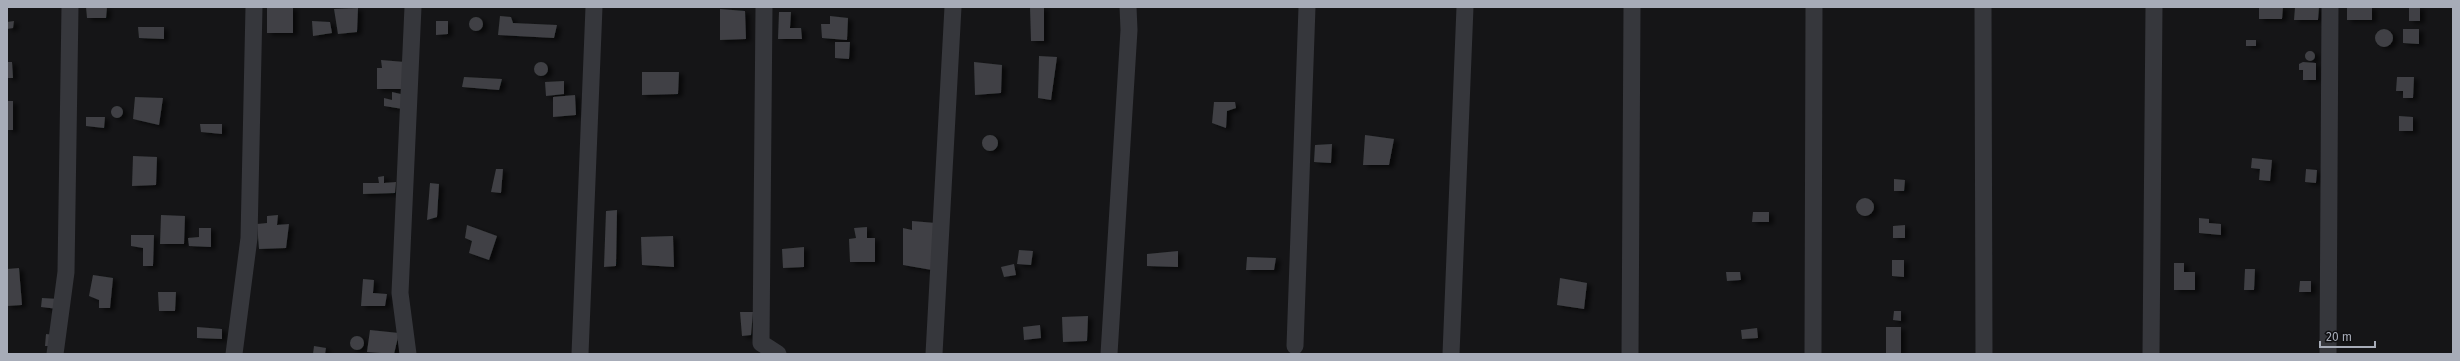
<svg xmlns="http://www.w3.org/2000/svg" width="2460" height="361" font-family="'Fira Sans',sans-serif">
  <style>
    .building { fill: #3f4044; filter: url(#shadow) }
    .lines { fill: none; stroke-linecap: round; stroke-linejoin: round }
    .street { stroke: #36373c; stroke-width: 17 }
  </style>
  <defs>
    <filter id="shadow"><feDropShadow dx="4.5" dy="2.5" stdDeviation="2" flood-color="#0009"/></filter>
  </defs>
  <rect width="100%" height="100%" fill="#151517"/>
  <path class="building" d="M86,7H107L106,18H87Z
    M267,7H293V33H267Z
    M1030,7H1044V41H1031Z
    M2259,7H2283L2282,19H2259Z
    M2295,7H2319L2318,20H2294Z
    M2347,7H2372V20H2347Z
    M2409,7H2420V21H2409Z
    M358,8L357,32L338,34L334,9Z
    M720,9L745,11L746,39L720,40Z
    M779,12H791L790,28H801L802,39H778Z
    M500,16L511,17L513,23L557,25L554,38L498,35Z
    M830,16L848,18L847,40L822,38L821,24H830Z
    M469 24a7 7 0 1 1 14 0a7 7 0 1 1-14 0Z
    M14,21L13,28L7,29V22Z
    M312,21L330,22L332,33L313,36Z
    M436,21H448V34L436,35Z
    M138,27H164V39L139,38Z
    M2403,29H2419V44L2403,43Z
    M2375 38a9 9 0 1 1 18 0a9 9 0 1 1-18 0Z
    M2246,40H2256V46H2246Z
    M835,42H850L849,59L835,58Z
    M2305 56a5 5 0 1 1 10 0a5 5 0 1 1-10 0Z
    M1039,56L1057,57L1051,100L1038,98Z
    M381,60L405,62L406,89H377V68H382Z
    M7,62H12L13,78H7Z
    M974,62L1002,65L1001,93L975,95Z
    M2303,62L2316,63V80H2303V70H2299V64Z
    M534 69a7 7 0 1 1 14 0a7 7 0 1 1-14 0Z
    M642,72H679L678,94L642,95Z
    M464,77L502,79L499,90L462,87Z
    M2397,77H2414L2413,98H2403V91H2396Z
    M564,81V94L546,96L545,82Z
    M392,92L405,95L403,109L384,106V98L392,100Z
    M575,95L576,115L553,117V97Z
    M135,97L163,98L159,125L133,119Z
    M7,101H13V130H7Z
    M1214,102H1235L1236,108L1227,111L1226,128L1212,123Z
    M111 112a6 6 0 1 1 12 0a6 6 0 1 1-12 0Z
    M2399,116L2413,117V131H2399Z
    M86,117H105L104,128L86,126Z
    M200,124H222V134L201,132Z
    M1365,135L1394,139L1389,165H1363Z
    M982 143a8 8 0 1 1 16 0a8 8 0 1 1-16 0Z
    M1332,144L1331,163L1314,162L1315,145Z
    M133,156L157,157L156,185L132,186Z
    M2252,158L2272,160L2270,181L2259,180L2260,169L2251,168Z
    M496,169H503L501,193L491,192Z
    M2306,169L2317,170L2316,183L2305,182Z
    M384,176V183L396,182L395,193L363,194V183H379L378,177Z
    M1894,179L1905,180L1904,191H1894Z
    M430,183L439,184L437,217L427,220Z
    M1856 207a9 9 0 1 1 18 0a9 9 0 1 1-18 0Z
    M617,210L616,266L604,267L606,211Z
    M1753,212H1769V222H1752Z
    M161,215L185,216L184,244H160Z
    M278,215L277,225L289,224L286,248L259,249L257,224L267,223V216Z
    M2199,218L2209,219V223L2221,224V235L2199,233Z
    M912,221L936,223L932,270L903,265V228L912,230Z
    M467,225L497,236L489,260L469,253L472,241L465,238Z
    M1905,225V238H1893V226Z
    M867,227V238H875V262H850L849,239L856,238L854,228Z
    M199,228H211V247L189,246L188,238L199,237Z
    M131,235H154L153,266H143V248L131,246Z
    M673,236L674,267L642,265L641,237Z
    M804,247V267L783,268L782,249Z
    M1019,250L1033,251L1031,265L1017,264Z
    M1178,251V267L1147,266V254Z
    M1247,257L1276,258L1274,270H1246Z
    M1892,260H1904V277L1892,276Z
    M2174,263H2184V272H2195V290H2174Z
    M1014,264L1016,275L1004,277L1001,267Z
    M19,268L22,305L7,306V269Z
    M2245,269H2255L2254,290H2244Z
    M1726,272H1740L1741,280L1727,281Z
    M93,275L113,278L110,308H99V300L89,296Z
    M1560,278L1587,283L1584,309L1557,305Z
    M363,279L374,280L373,293L387,294L385,306H361Z
    M2300,281H2311V292H2299Z
    M158,292H176L175,311H159Z
    M42,298L59,299L58,309L41,307Z
    M1894,311H1901V321L1893,320Z
    M740,312H753L751,335L742,336Z
    M1088,316L1087,341L1063,342L1062,317Z
    M1040,325L1041,338L1024,340L1023,327Z
    M197,327L222,329V339L197,338Z
    M1886,327H1901V354H1886Z
    M1757,328L1758,338L1742,339L1741,330Z
    M370,330L399,333L394,354L367,352Z
    M46,334L55,335L54,346H45Z
    M350 343a7 7 0 1 1 14 0a7 7 0 1 1-14 0Z
    M314,346L326,348L325,354H313Z"/>
  <g class="lines">
    <path class="street" d="M764,7L761,343L778,354
      M1983,7L1984,354
      M1295,346L1307,7
      M55,354L66,272L70,7
      M234,354L249,238L254,7
      M408,354L400,293L413,7
      M580,354L594,7
      M934,354L953,7
      M1109,354L1129,30L1128,7
      M1451,354L1465,7
      M1630,354L1632,7
      M1813,354L1814,7
      M2151,354L2154,7
      M2328,354L2330,7"/>
  </g>
  <rect width="2460" height="361" fill="none" stroke="#a7acb8" stroke-width="16"/>
  <path d="M2320 341v6h55v-6" fill="none" stroke="#a7acb8" stroke-width="2"/>
  <text x="2326" y="341" font-size="12" fill="#a7acb8" stroke="#101012" stroke-width="3" paint-order="stroke">20 m</text>
</svg>
